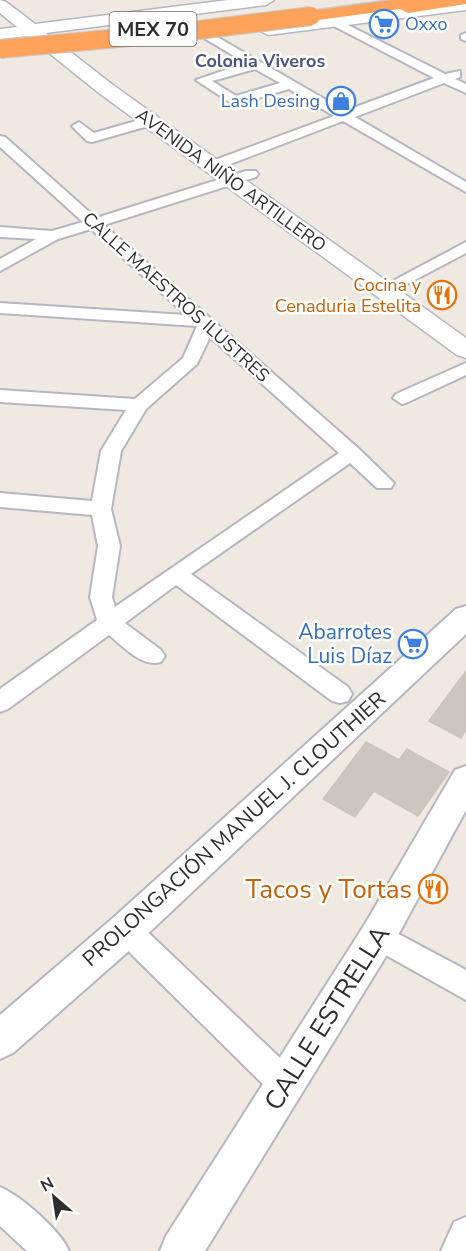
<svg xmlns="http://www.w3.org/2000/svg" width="466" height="1251" font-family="'Nunito Sans',sans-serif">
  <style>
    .building { fill: #cbc7bf; stroke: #cbc5ba; stroke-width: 1.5 }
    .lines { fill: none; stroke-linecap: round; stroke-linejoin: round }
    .minor-casing { stroke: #b4b7c1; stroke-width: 4 }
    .tertiary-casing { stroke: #b4b7c1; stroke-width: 4 }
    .secondary-casing { stroke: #b4b7c1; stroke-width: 3 }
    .motorway-casing { stroke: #c9c9c9; stroke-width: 3 }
    .minor { fill: #fff; fill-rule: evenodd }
    .tertiary { fill: #fff; fill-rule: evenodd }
    .secondary { fill: #fff; fill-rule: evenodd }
    .motorway { fill: #ffa35c; fill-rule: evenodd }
    .motorway-bridge-casing { stroke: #c9c9c9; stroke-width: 20; stroke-linecap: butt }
    .motorway-bridge { stroke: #ffa35c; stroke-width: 18 }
    .labels { text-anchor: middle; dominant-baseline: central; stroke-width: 5; stroke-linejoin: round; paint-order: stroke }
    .far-shop-label { font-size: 18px; fill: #366cbe; stroke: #fff; text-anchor: start }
    .far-neighbourhood-label { font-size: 18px; font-weight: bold; fill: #4d5680; stroke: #fff }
    .far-street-label { font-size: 18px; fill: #2e2e2e; stroke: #fff }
    .far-food-label { font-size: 18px; fill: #c56008; stroke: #fff; text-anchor: end }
    .shield { fill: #fff; stroke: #6d6d6d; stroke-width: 1.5 }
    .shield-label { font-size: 20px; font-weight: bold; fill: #2e2e2e }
    .shop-label { font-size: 21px; fill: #366cbe; stroke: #fff; text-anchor: end }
    .street-label { font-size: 21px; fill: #2e2e2e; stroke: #fff }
    .near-food-label { font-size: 26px; fill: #c56008; stroke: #fff; text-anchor: end }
    .near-street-label { font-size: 26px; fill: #2e2e2e; stroke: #fff }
  </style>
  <rect width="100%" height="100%" fill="#efe9e1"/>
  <path class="building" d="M466,671V730L461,738L429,721Z
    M366,742L399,760L407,749L449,772L418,816L374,791L355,817L323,799Z"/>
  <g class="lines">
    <g class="minor-casing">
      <path id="minor" d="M330,20H338L445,74L460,71V77L455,79L466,84V93L444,83L355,117L466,182V192L343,121L217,169H207V163L334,116L289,89L234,105L196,80L246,63L204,38V34H212L345,111L434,78L330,24ZM255,69L280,83L236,96L212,81Z
        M466,33V41L461,39V35Z
        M150,117L157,121L155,124L92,142L87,141L72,126L79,122L94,133Z
        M0,136L5,137L96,218L246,171H256L258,174L256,177L104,225L359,449L394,483L391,488H377L350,463L191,574L348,687L352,694L348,701L340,703L332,701L176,585L125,623L161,650L165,656L161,662C142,668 123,646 109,635L8,709L0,712V689L97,620L90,597L98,546L92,515L0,507V493L92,501L101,451L126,410L0,402V390L135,399L183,358L197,326L0,313V303L186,315L91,229L58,239L0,271V259L36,239L0,237V227L52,231L83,222L0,147ZM210,337L339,453L115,607L112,597L120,546L111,509L121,451L146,409L197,364Z
        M466,242V253L390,293L384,295L376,290Z
        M466,363V375L408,402L402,404L393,398L396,394Z
        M126,917L136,921L297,1074L301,1085L297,1096L286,1100L275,1096L116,939L112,930L116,921Z
        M378,923L466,970V1000L368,945L364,936L368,927Z
        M0,1187C21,1196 60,1230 69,1251H27L0,1226Z
        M466,1217V1251H441L454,1222Z"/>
    </g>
    <g class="tertiary-casing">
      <path id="tertiary" d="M466,606V634L139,942L13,1053L0,1059V1015L113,918L456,609Z
        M466,766V810L391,948L205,1251H160L166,1236L365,924L455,770Z"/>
    </g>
    <g class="secondary-casing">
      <path id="secondary" d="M0,0L6,2L35,24L228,0H274L266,5L46,33L113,85L466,338V358L457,355L99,93L28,36L0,39V29L17,27L0,13Z
        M466,0V10L268,35L259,30L268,25Z"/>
    </g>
    <g class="motorway-casing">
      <path id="motorway" d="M392,0H466V4L408,13L400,9L311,21L303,16L311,11Z"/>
    </g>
    <use href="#minor" class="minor"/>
    <use href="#tertiary" class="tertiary"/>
    <use href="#secondary" class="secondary"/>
    <use href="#motorway" class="motorway"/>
    <g class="motorway-bridge-casing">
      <path id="motorway-bridge" d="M0,49L174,33L311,16"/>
    </g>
    <use href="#motorway-bridge" class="motorway-bridge"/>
  </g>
  <defs>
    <g id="supermarket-ring" transform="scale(1.5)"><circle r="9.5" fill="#fff" stroke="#3f7fe0" stroke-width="1.5"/><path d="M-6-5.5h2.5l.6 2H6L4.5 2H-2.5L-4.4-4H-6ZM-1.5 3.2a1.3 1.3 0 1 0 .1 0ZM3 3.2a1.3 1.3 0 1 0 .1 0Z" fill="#3f7fe0"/></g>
    <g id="shop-ring" transform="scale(1.5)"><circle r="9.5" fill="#fff" stroke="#3f7fe0" stroke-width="1.5"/><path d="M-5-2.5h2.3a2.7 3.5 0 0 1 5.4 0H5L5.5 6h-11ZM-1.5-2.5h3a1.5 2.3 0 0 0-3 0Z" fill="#3f7fe0"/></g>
    <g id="restaurant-ring" transform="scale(1.5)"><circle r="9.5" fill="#fff" stroke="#e8710a" stroke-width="1.5"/><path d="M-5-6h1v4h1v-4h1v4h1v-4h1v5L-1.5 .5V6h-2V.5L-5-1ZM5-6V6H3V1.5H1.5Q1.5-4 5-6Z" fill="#e8710a"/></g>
  </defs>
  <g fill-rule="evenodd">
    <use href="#supermarket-ring" x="384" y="24"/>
    <use href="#shop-ring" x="341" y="101"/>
    <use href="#restaurant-ring" x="442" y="295"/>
    <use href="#supermarket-ring" x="413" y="644"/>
    <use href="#restaurant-ring" x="433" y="889"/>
  </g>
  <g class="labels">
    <g class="far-shop-label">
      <text x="405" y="24">Oxxo</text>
      <text x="320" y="101" text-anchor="end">Lash Desing</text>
    </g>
    <g class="far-neighbourhood-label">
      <text x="260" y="61">Colonia Viveros</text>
    </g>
    <g class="far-street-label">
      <text transform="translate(231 180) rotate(36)">AVENIDA NIÑO ARTILLERO</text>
      <text transform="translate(176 297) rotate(42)">CALLE MAESTROS ILUSTRES</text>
    </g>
    <g class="far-food-label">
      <text x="421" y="285">Cocina y<tspan x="421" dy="21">Cenaduria Estelita</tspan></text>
    </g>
    <rect class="shield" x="109.5" y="12" width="87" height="34" rx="4.5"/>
    <g class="shield-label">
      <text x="153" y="29">MEX 70</text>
    </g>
    <g class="shop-label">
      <text x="392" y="632">Abarrotes<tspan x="392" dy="24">Luis Díaz</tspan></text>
    </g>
    <g class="street-label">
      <text transform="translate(234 829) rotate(-42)">PROLONGACIÓN MANUEL J. CLOUTHIER</text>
    </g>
    <g class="near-food-label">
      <text x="412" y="889">Tacos y Tortas</text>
    </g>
    <g class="near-street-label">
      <text transform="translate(327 1018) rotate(-58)">CALLE ESTRELLA</text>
    </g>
  </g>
  <g transform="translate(54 1197) rotate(331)" stroke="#ffffff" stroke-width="4.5" paint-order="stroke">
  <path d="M0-4.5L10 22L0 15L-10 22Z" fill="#2e2e2e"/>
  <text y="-9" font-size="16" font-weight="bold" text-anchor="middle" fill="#2e2e2e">N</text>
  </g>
</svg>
